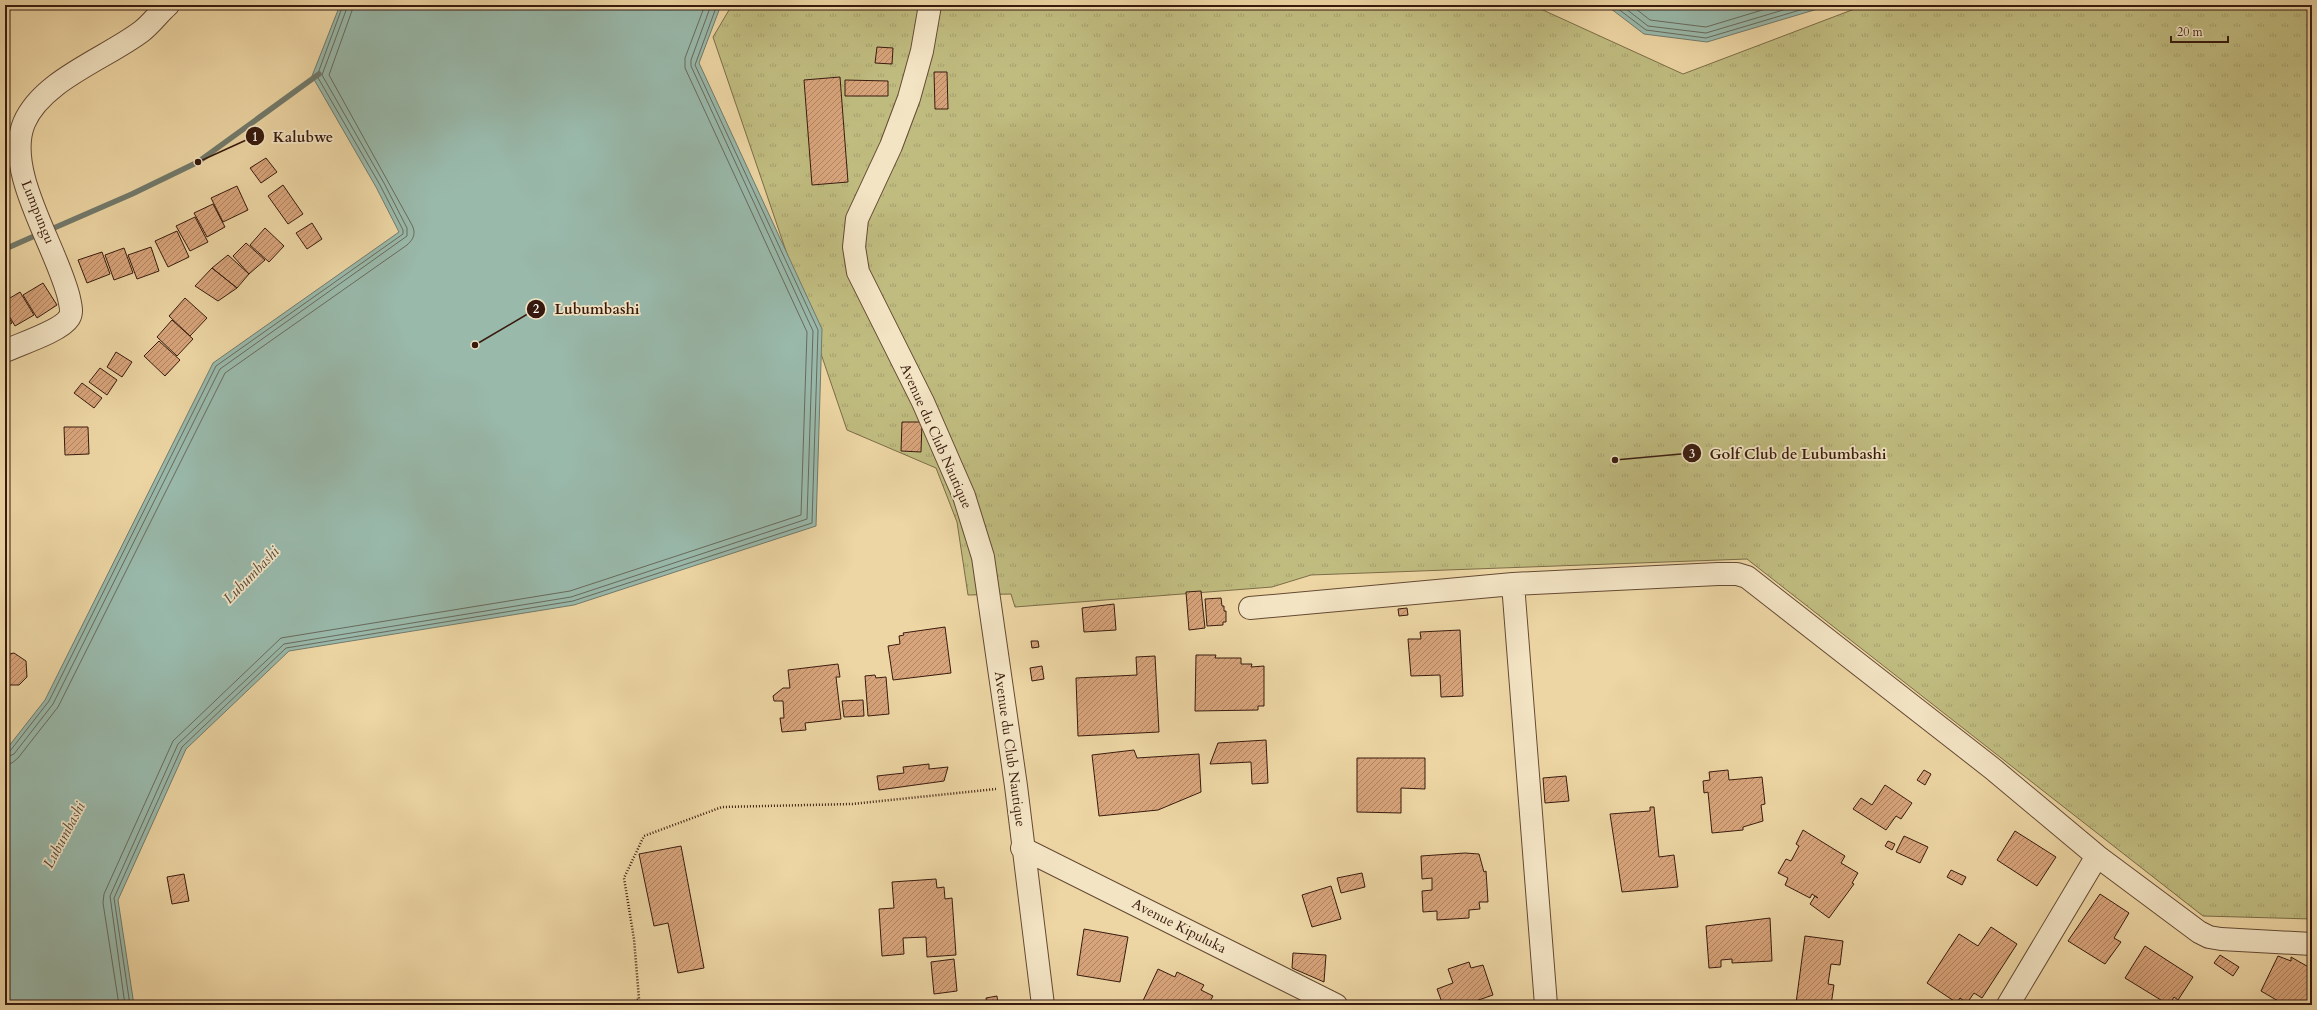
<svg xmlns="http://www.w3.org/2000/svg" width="2317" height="1010" font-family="Cardo,serif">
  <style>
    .grass { fill: url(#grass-tufts); stroke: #7c6c47 }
    .water { fill: #99b9ab; stroke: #727a6c }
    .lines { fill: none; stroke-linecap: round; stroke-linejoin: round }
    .shore { stroke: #686a5c; stroke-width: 1 }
    .stream { stroke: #727a6c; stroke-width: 5.5 }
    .building { fill: url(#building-hatch); stroke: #381b0e }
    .minor-casing { stroke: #654a34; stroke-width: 24 }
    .path { stroke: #381b0e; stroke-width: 2.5; stroke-dasharray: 1 2; stroke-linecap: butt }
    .minor { stroke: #f3e4c4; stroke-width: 22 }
    .labels { text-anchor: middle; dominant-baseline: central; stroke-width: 3.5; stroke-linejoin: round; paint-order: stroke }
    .street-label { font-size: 14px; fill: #381b0e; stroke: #f3e4c4 }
    .water-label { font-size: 15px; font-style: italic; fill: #554a3d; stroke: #f3e4c4 }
    .leader { fill: none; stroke: #381b0e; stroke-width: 1.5 }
    .callout-dot { fill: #381b0e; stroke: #f3e4c4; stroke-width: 1.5 }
    .mark-label { font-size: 12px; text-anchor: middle; font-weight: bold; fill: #fff }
    .callout-label { font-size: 15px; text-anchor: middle; font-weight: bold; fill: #381b0e; stroke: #f3e4c4; stroke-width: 3.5; stroke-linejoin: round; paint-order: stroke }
  </style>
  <defs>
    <pattern id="grass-tufts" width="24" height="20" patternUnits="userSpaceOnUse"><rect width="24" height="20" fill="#c0bc80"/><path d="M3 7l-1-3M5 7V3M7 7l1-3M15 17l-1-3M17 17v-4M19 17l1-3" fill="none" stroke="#a6a16d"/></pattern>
    <pattern id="building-hatch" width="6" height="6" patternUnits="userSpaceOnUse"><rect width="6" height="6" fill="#d8a47b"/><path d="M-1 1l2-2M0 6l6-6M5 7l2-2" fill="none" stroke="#b08563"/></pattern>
  </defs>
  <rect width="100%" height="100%" fill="#edd6a4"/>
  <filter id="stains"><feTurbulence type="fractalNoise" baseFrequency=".005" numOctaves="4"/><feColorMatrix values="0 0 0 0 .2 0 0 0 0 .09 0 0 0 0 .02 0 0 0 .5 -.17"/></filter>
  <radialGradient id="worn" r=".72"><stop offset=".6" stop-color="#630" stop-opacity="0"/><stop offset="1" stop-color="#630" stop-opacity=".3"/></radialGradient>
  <path class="grass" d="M732,5H1532L1683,74L1865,5H2312V919L2203,916L1747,559L1311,575L1272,587L1015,607L1011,594L968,595L957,522L936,468L847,430L713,37Z"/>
  <path class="water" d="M340,5H721L699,63L822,329L816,526L574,605L289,651L186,749L118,900L134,1005H5V751L45,700L213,363L399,232L376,187L312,76Z
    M1606,5H1831L1707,42L1644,34Z"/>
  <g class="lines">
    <path class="shore" d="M1613,5L1646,30L1706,38L1817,5
      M1621,5L1648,26L1706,33L1800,5
      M1631,5L1650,20L1706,27L1779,5
      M5,753L10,751L49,701L216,366L403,234V230L380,185L317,76L343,5
      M5,758L14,754L53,704L220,369L407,236V228L384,183L322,75L348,5
      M5,764L12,763L18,758L58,707L225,373L407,245C414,239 416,233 412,225L329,75L354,5
      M119,1005L103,903L104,894L173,741L281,638L570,591L801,515L807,332L685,68V58L705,5
      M125,1005L110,896L178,744L284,644L571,597L807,519L813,331L691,66V60L711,5
      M130,1005L114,898L182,747L286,648L573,601L812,523L818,330L695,65L717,5"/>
    <path class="stream" d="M47,231L132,194L198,162L319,74
      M5,249L39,234"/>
  </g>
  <path class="building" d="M877,47L893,48L892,64L875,63Z
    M934,72H947L948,109H935Z
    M840,77L848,182L812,185L804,80Z
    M845,80L888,81V96H845Z
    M266,158L277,172L261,183L250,168Z
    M283,185L303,214L288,224L268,196Z
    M237,186L248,210L223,222L211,198Z
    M213,204L225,227L207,237L194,213Z
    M195,217L208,242L190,251L176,226Z
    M312,223L322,239L307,249L296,233Z
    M265,228L284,246L269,262L250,245Z
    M177,231L189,257L168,267L155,241Z
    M246,243L265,260L249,274L233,256Z
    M151,247L159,271L137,279L128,255Z
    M124,248L133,273L114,280L105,255Z
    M102,252L110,274L87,283L78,260Z
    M228,255L249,274L237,288L212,268Z
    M212,268L237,288L218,301L195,286Z
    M43,283L57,305L37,318L23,295Z
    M20,292L34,315L15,326L5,309V301Z
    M185,298L207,318L190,336L169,316Z
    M5,311L12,323L5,327Z
    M172,320L193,339L177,356L157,337Z
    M159,341L180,360L165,376L144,356Z
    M116,352L132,362L122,377L107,367Z
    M100,368L117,380L107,395L89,382Z
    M82,383L102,398L94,408L74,393Z
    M902,422H922L921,452L901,451Z
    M64,427H88L89,454L65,455Z
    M1201,591L1205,628L1189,630L1186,592Z
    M1221,598L1222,606H1224V611H1226V622H1223V625L1207,626L1205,599Z
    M1114,604L1116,630L1084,632L1082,608Z
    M1407,608L1408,615L1399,616L1398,609Z
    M945,627L951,673L893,680L888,646L900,644L899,636L904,635L903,633Z
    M1460,630L1463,696L1441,697L1440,675L1411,676L1408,639H1421L1420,632Z
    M1031,641H1038L1039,647L1032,648Z
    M14,653L26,661L27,677L19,685H8L5,684V655Z
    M1196,655H1216L1215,658H1241V664H1252L1251,667L1264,666V706H1258V710L1195,711Z
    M1155,656L1159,732L1078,736L1076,678L1137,675L1136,657Z
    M838,664L840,677H836L841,719L805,723L806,730L782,732L780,718H784L783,701H774L773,696L783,688H790L788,670Z
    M1042,666L1044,679L1032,681L1030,668Z
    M875,675L876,678L886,677L889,714L868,716L865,676Z
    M863,700L864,716L844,717L842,701Z
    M1266,740L1268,783L1252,784L1251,762L1210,764L1218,743Z
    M1134,750L1137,758L1199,754L1201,792L1158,810L1099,816L1092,755Z
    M1357,758H1425V789L1401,788V813L1357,812Z
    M929,764V769L948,767L944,781L879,790L877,776L904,773L903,767Z
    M1728,770L1729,780L1762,777L1765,804L1761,805L1763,821L1743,827V830L1712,833L1708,792L1704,793L1703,781L1710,780L1709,772Z
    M1924,770L1931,774L1925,785L1917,780Z
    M1566,776L1569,801L1545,803L1543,778Z
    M1885,785L1912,803L1901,819L1896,816L1886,830L1853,809L1861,798L1872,805Z
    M1650,807H1654L1659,857L1674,855L1678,887L1622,892L1610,814L1650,811Z
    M1803,830L1845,856L1841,863L1858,873L1852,883L1854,884L1829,918L1810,904L1815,896L1818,898L1812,894L1810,898L1785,885L1788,878L1778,873L1786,859L1791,861L1799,846L1796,844Z
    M2015,831L2056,857L2037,886L1997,860Z
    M1904,836L1928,847L1920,863L1896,852Z
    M1888,841L1895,844L1892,850L1885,846Z
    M681,846L704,968L678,973L668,923L654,926L639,854Z
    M1465,853L1479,854L1484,872L1486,871L1488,902H1479L1480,909L1469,910V918L1437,920V911L1423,912L1422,891L1432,890V878L1422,879L1421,856Z
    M1951,870L1966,877L1962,885L1947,877Z
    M1362,873L1365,887L1341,893L1337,878Z
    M184,874L189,901L172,904L167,877Z
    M936,879L937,888L944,887L945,899L952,898L956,955L927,957L926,937L903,938L904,954L882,956L879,909L894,908L892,882Z
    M1331,886L1341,919L1312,927L1302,895Z
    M2100,894L2129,913L2114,938L2121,942L2105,964L2068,941Z
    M1770,918L1772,961L1732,963V959L1721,960V967L1709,968L1706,926Z
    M1991,927L2017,944L1982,998L1974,993L1967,1003L1960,998L1957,1003L1927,983L1959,934L1978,946Z
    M1084,929L1128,937L1120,982L1077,975Z
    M1805,936L1843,941L1840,965L1831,964L1828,984L1834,985L1831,1005L1796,1003Z
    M2145,946L2193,977L2178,1000L2174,997L2169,1005L2125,978Z
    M1293,953L1326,955L1324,982L1292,968Z
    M2220,955L2239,967L2233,976L2214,963Z
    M2278,956L2291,961V957L2312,969V1005H2285L2261,991Z
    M954,959L957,991L934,994L931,962Z
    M1469,962L1471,968L1483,965L1493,995L1464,1005H1443L1437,989L1453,983L1448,969Z
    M1158,969L1175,977L1177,972L1204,985L1201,990L1213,996L1208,1005H1141Z
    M997,996L998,1005H987L986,998Z"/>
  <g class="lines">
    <g class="minor-casing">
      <path id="minor" d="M930,5L922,51L909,98L891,146L857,219L854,247L858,272L923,402L964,496L983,557L1016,786L1043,1005
        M5,351C20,344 61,331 69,318C73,312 70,304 69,298C57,247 4,172 24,123C42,80 107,58 142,31C151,24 159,13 168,5
        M1513,584L1546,1005
        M1250,608L1513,584L1718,574H1737L1747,577L1993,769L2097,856L2199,932L2209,937L2221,939L2312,944
        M1022,848L1336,1005
        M2008,1005L2097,856"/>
    </g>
    <path class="path" d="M626,1005L639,999L634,939L624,878L644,836L722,807L852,804L996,789"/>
    <use href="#minor" class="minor"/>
  </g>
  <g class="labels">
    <g class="street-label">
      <text transform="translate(38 212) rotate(68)">Lumpungu</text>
      <text transform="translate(936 436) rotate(66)">Avenue du Club Nautique</text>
      <text transform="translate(1010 749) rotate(82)">Avenue du Club Nautique</text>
      <text transform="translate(1179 926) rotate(27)">Avenue Kipuluka</text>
    </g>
    <g class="water-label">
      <text transform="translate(251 575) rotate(-46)">Lubumbashi</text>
      <text transform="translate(64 835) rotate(-62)">Lubumbashi</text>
    </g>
  </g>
  <path class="leader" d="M198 162L255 136M475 345L536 309M1615 460L1692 453"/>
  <g class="callout-dot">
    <circle cx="198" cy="162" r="4"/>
    <circle cx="475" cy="345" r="4"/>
    <circle cx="1615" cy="460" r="4"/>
    <circle cx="255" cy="136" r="10"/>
    <circle cx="536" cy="309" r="10"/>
    <circle cx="1692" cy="453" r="10"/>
  </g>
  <g class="mark-label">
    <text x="255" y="141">1</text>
    <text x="536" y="313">2</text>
    <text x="1692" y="458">3</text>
  </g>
  <g class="callout-label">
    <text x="303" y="142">Kalubwe</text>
    <text x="597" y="314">Lubumbashi</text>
    <text x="1798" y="459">Golf Club de Lubumbashi</text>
  </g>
  <rect width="2317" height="1010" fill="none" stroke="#edd6a4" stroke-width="20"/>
  <rect x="6" y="6" width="2305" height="998" fill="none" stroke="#381b0e" stroke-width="2"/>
  <rect x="10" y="10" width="2297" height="990" fill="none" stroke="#381b0e"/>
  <path d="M2171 36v6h57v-6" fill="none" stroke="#381b0e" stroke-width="2"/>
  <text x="2177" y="36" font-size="12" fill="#381b0e" stroke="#f3e4c4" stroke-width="3" paint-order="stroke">20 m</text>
  <rect width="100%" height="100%" filter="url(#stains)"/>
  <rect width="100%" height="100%" fill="url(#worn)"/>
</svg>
